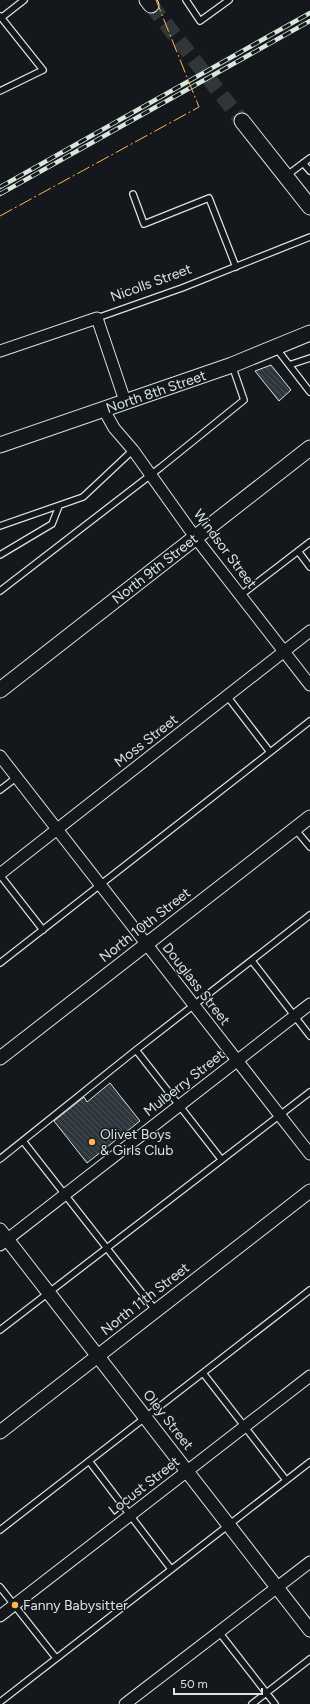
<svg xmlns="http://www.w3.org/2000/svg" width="310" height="1704" font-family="Figtree,sans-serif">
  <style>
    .building { fill: url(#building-back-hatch); stroke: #d8e6dc }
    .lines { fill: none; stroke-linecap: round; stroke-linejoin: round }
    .secondary-tunnel { stroke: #313739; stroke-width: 15; stroke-dasharray: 15 8; stroke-linecap: butt }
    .service-casing { stroke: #d8e6dc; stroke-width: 8 }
    .minor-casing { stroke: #d8e6dc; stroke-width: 13 }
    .tertiary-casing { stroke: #d8e6dc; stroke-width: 15 }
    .secondary-casing { stroke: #d8e6dc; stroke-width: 17 }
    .service { stroke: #14181c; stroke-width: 5.5 }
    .minor { stroke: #14181c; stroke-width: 11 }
    .tertiary { stroke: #14181c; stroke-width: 13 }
    .secondary { stroke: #14181c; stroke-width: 15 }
    .rail-casing { stroke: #d8e6dc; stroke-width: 4.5 }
    .rail { stroke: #14181c; stroke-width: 3; stroke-dasharray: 9; stroke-linecap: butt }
    .power { stroke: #ffb74d; stroke-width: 1; stroke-dasharray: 14 3 2 3; stroke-linecap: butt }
    .poi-dot { fill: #ffb74d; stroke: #14181c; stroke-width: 1.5 }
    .labels { text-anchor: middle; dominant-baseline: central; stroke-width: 3; stroke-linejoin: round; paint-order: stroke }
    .street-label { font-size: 14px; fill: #d8e6dc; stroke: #14181c }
    .poi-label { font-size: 14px; fill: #d8e6dc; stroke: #14181c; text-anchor: start }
  </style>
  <defs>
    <pattern id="building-back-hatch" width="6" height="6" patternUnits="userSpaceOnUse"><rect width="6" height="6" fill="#2c363c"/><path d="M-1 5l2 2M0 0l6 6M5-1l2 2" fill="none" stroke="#4a5358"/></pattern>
  </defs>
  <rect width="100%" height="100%" fill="#14181c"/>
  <path class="building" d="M271,365L291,390L279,401L255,371Z
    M110,1083L140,1121L87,1163L54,1121L84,1097L87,1102Z"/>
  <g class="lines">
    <path class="secondary-tunnel" d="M151,5L242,121"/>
    <g class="service-casing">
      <path id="service" d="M186,0L200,21L229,0
        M0,16L43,70L0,91
        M1,18L24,0
        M303,163L310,171
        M286,176L310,158
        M133,194L144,224L209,198L236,267
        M97,318L182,288L310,237
        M276,348L310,392
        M289,365L310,358
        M0,526L83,497L133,450
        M298,551L310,567
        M0,555L52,524L59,506
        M0,591L161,467L244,400L232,365
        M241,595L310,542
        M227,696L270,752
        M0,790L17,777
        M295,829L310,847
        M0,875L43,930
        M252,961L310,1036
        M0,963L310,721
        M136,1050L221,1159
        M23,1141L156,1311
        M0,1159L136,1050L310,915
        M0,1330L310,1092
        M203,1373L286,1480
        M89,1461L171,1569
        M0,1530L310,1290
        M0,1587L56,1658
        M219,1632L275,1704
        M0,1702L310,1462
        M252,1704L310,1659"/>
    </g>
    <g class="minor-casing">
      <path id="minor" d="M0,351L97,318L125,401
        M104,410L114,428L133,450L195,537L310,685
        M0,756L310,1154
        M0,874L310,631
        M0,1245L310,1004
        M0,1616L310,1376
        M125,1704L310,1562"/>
    </g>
    <g class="tertiary-casing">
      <path id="tertiary" d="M0,1058L310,817
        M0,1230L310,1630
        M0,1432L310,1191"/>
    </g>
    <g class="secondary-casing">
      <path id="secondary" d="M147,0L151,5
        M242,121L310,207
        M0,445L232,365L310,333
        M0,690L310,448"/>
    </g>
    <use href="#service" class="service"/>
    <use href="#minor" class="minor"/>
    <use href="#tertiary" class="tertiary"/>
    <use href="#secondary" class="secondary"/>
    <g class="rail-casing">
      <path id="rail" d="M0,187L310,13
        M0,194L310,21"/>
    </g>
    <use href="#rail" class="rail"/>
    <path class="power" d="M0,216L199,107L156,0"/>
  </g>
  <g class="poi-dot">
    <circle cx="92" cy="1142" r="4"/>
    <circle cx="15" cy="1605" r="4"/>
  </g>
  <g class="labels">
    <g class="street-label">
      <text transform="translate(151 283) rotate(-20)">Nicolls Street</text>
      <text transform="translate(156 392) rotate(-19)">North 8th Street</text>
      <text transform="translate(225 549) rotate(53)">Windsor Street</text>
      <text transform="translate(155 569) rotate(-38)">North 9th Street</text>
      <text transform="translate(146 741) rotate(-38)">Moss Street</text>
      <text transform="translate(145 925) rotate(-38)">North 10th Street</text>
      <text transform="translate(196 984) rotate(52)">Douglass Street</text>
      <text transform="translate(184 1083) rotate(-38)">Mulberry Street</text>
      <text transform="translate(145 1299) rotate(-38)">North 11th Street</text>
      <text transform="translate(168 1420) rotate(52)">Oley Street</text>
      <text transform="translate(144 1486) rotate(-38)">Locust Street</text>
    </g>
    <g class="poi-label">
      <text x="100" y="1134">Olivet Boys<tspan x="100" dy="16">&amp; Girls Club</tspan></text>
      <text x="23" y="1605">Fanny Babysitter</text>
    </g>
  </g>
  <path d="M174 1688v6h88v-6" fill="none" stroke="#d8e6dc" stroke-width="2"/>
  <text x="180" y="1688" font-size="12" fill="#d8e6dc" stroke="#14181c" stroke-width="3" paint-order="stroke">50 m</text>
</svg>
